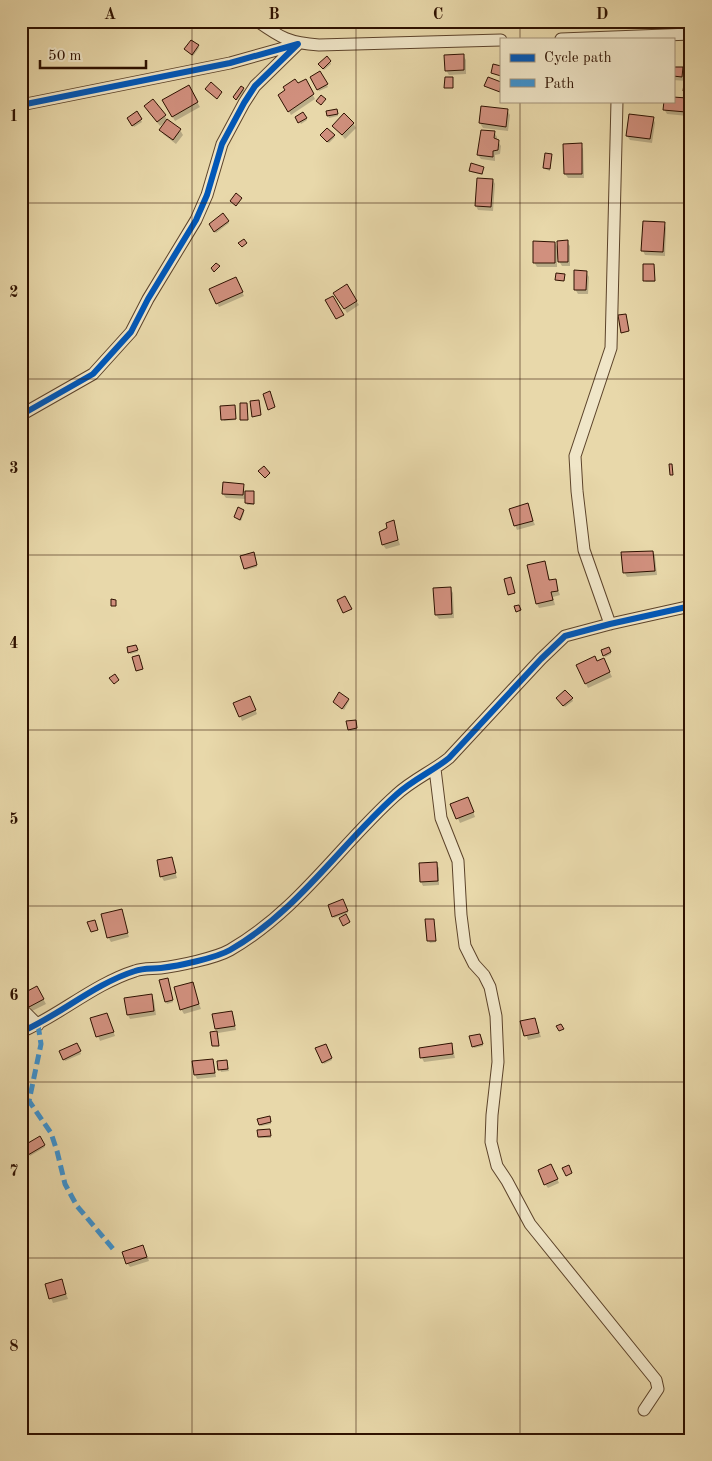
<svg xmlns="http://www.w3.org/2000/svg" width="712" height="1461" font-family="'Old Standard TT',serif">
  <style>
    .shadow { fill: #0003 }
    .building { fill: #d1907e; stroke: #2e1100 }
    .lines { fill: none; stroke-linecap: round; stroke-linejoin: round }
    .street-casing { stroke: #5c432a; stroke-width: 13 }
    .street { stroke: #f0e6c8; stroke-width: 11 }
    .quiet { stroke: #3c92d0; stroke-width: 5; stroke-dasharray: 10 5; stroke-linecap: butt }
    .cycleway-casing { stroke: #f0e6c8; stroke-width: 9 }
    .cycleway { stroke: #0057b8; stroke-width: 6 }
    .grid { fill: none; stroke: #2e1100; stroke-width: 1; stroke-opacity: 0.55 }
    .neatline { fill: none; stroke: #2e1100; stroke-width: 2 }
    .grid-label { font-size: 16px; text-anchor: middle; font-weight: bold; fill: #2e1100 }
  </style>
  <rect width="100%" height="100%" fill="#e8d8aa"/>
  <filter id="stains"><feTurbulence type="fractalNoise" baseFrequency=".004" numOctaves="4"/><feColorMatrix values="0 0 0 0 .2 0 0 0 0 .09 0 0 0 0 .02 0 0 0 .5 -.17"/></filter>
  <radialGradient id="worn" r=".72"><stop offset=".6" stop-color="#630" stop-opacity="0"/><stop offset="1" stop-color="#630" stop-opacity=".3"/></radialGradient>
  <path class="shadow" d="M198,46L199,48L193,56L185,49Z
    M463,55L466,60V74L449,75L446,70Z
    M330,62L331,64L324,70L321,65Z
    M673,68L682,69L684,73V81H686L691,71V96L687,95L685,91L686,81L673,80Z
    M320,73L328,87L319,91L311,77Z
    M305,81L315,99L291,115L280,95Z
    M188,87L200,107L175,121L164,101Z
    M241,87L245,91L237,100L235,99Z
    M687,99L689,104L688,116L667,114L664,109L673,101Z
    M482,107L507,110L510,115L508,131L483,128L480,123Z
    M337,110L338,116L329,118L327,112Z
    M148,111L165,116L167,120L180,130L183,135L176,144L163,134L161,130L166,121L160,126Z
    M136,113L142,122L134,127L129,118Z
    M303,113L307,120L301,124L297,117Z
    M653,118L655,123L652,143L630,140L627,136Z
    M353,123L356,128L345,139L334,126Z
    M494,132L497,137V140L501,146L500,154L495,155V161L481,159L478,155Z
    M334,136L335,137L329,143L322,137Z
    M581,145L583,149L584,178H568L565,174Z
    M551,156L550,171L545,169L544,168Z
    M483,168V175L471,172L470,170Z
    M493,180L495,184L493,211L478,210L476,206Z
    M223,215L229,223L216,233L210,224Z
    M664,223L666,228L665,256L645,255L643,251Z
    M567,242L570,246V266H562L557,258V267H537L534,262L555,243L559,250Z
    M654,265L655,282H646L645,281Z
    M586,272L589,277L588,294H578L575,289Z
    M238,283L244,296L219,307L217,303Z
    M346,286L359,305L347,313L335,293Z
    M234,407L236,420L224,421L223,419Z
    M243,485L245,492H253L254,494V505H247L246,499L226,498L223,494Z
    M527,504L535,525L517,530L515,525Z
    M243,511L244,513L241,521L237,519L236,517Z
    M393,522L400,545L386,549L383,545L388,529Z
    M653,552L655,556L657,575L627,577L624,572Z
    M254,555L257,567L246,570L245,568Z
    M545,562L550,581L555,580L560,595L553,597L555,605L539,608L537,604L528,566Z
    M450,588L453,593L454,618L439,619L436,615Z
    M136,648L138,652L130,654V652Z
    M609,649L611,654L605,657L603,651Z
    M597,662L606,664L612,677L588,688L577,666Z
    M348,699L349,701L344,710L334,702Z
    M572,699L573,701L565,707L559,700Z
    M252,702L257,714L242,721L240,716Z
    M356,723L357,730L350,731L349,729Z
    M470,803L475,817L460,823L452,805Z
    M171,858L177,878L164,881L161,876Z
    M436,864L439,868V885L423,886L421,882Z
    M344,903L348,913L334,918L333,916Z
    M121,911L129,937L111,942L108,937Z
    M433,920L436,942L430,943L429,941Z
    M168,981L173,1002L167,1004L166,1002Z
    M192,984L201,1009L184,1014L181,1009Z
    M37,988L46,1004L32,1011L24,995Z
    M151,995L154,1000L156,1015L130,1019L128,1015L125,999Z
    M232,1012L234,1017L236,1030L218,1033L216,1029Z
    M107,1014L115,1036L100,1041L91,1019Z
    M535,1019L541,1037L528,1040L522,1022Z
    M481,1037L483,1046L474,1048L473,1046Z
    M76,1044L81,1054L65,1061L60,1052Z
    M325,1045L332,1060L324,1064L317,1049Z
    M451,1045L453,1049L455,1058L424,1062L422,1058Z
    M212,1060L214,1064L216,1077L197,1079L195,1075L193,1062Z
    M219,1062L227,1063L229,1071L221,1072Z
    M21,1070H24L28,1077L21,1081Z
    M270,1119L271,1124L261,1126L260,1125Z
    M270,1130L271,1138H260L259,1137Z
    M40,1138L45,1147L30,1156L25,1146Z
    M553,1170L559,1183L548,1188L545,1184Z
    M143,1246L149,1261L130,1267L127,1263Z
    M46,1285H63L68,1299L53,1303Z"/>
  <path class="building" d="M191,40L199,45L192,55L184,49Z
    M464,54V70L445,71L444,55Z
    M327,56L331,61L323,69L318,64Z
    M493,64L501,66V76L491,73Z
    M673,67H683L682,77L673,76Z
    M686,69L691,70V92L683,91Z
    M320,71L328,84L317,90L310,77Z
    M445,77H453V88H444Z
    M488,77L501,82L500,92L484,86Z
    M295,79L298,83L306,79L314,94L288,112L278,95L285,90L283,87Z
    M211,82L222,92L217,99L205,89Z
    M189,85L198,102L172,117L162,100Z
    M241,86L244,88L236,100L233,97Z
    M321,95L326,99L321,105L316,101Z
    M673,97L687,98L686,112L663,110L664,101H673Z
    M153,99L166,115L157,122L144,106Z
    M481,106L508,109L506,127L479,123Z
    M337,109L338,114L327,116L326,111Z
    M137,111L142,119L132,126L127,118Z
    M303,112L307,118L298,123L295,117Z
    M344,113L354,123L342,135L332,126Z
    M629,114L654,117L650,139L626,136Z
    M167,119L181,129L173,140L159,130Z
    M327,128L335,135L327,142L320,135Z
    M481,130L495,131L494,138L499,140L498,150L493,151V157L477,155Z
    M582,143V174H564L563,144Z
    M545,153L552,154L550,169L543,168Z
    M471,163L484,167L482,174L469,171Z
    M477,178L493,179L491,207L475,206Z
    M236,193L242,198L236,206L230,201Z
    M223,213L229,221L214,232L209,224Z
    M643,221L665,222L663,252L641,251Z
    M244,239L247,243L242,247L238,243Z
    M568,240V262H558L557,241Z
    M533,241L555,242V263H533Z
    M216,263L220,266L214,272L211,268Z
    M643,264H654L655,281H643Z
    M574,270L587,271L586,290H574Z
    M556,273L565,274L564,281L555,280Z
    M236,277L243,292L216,304L209,289Z
    M347,284L357,301L344,309L333,293Z
    M333,296L344,315L336,319L325,300Z
    M626,314L629,331L621,333L618,315Z
    M270,391L275,407L268,410L263,394Z
    M259,400L261,415L252,417L250,401Z
    M240,403H247L248,420H240Z
    M235,405L236,419L221,420L220,406Z
    M669,464H672L673,475H670Z
    M264,466L270,473L265,478L258,471Z
    M223,482L244,484L243,495L222,494Z
    M245,491H254V504L245,503Z
    M528,503L533,521L514,526L509,509Z
    M238,507L244,510L240,520L234,517Z
    M394,520L398,540L382,545L379,532L387,528L386,523Z
    M653,551L655,571L623,573L621,552Z
    M254,552L257,565L244,569L240,556Z
    M545,561L549,580L556,579L558,591L551,592L553,600L536,604L527,565Z
    M511,577L515,593L508,595L504,579Z
    M451,587L452,614L435,615L433,588Z
    M345,596L352,609L343,613L337,600Z
    M111,599L116,600V606H111Z
    M519,605L521,610L516,612L514,606Z
    M687,619H691V628L688,629Z
    M136,645L138,650L128,653L127,647Z
    M609,647L611,652L603,656L601,650Z
    M139,655L143,669L136,671L132,657Z
    M595,656L597,661L604,658L610,672L585,684L576,665Z
    M115,674L119,680L114,684L109,678Z
    M565,690L573,698L563,706L556,698Z
    M339,692L349,699L342,709L333,702Z
    M250,696L256,710L239,717L233,703Z
    M356,720L357,728L348,730L346,721Z
    M468,797L474,812L456,819L450,804Z
    M172,857L176,873L160,877L157,860Z
    M437,862L438,881L420,882L419,863Z
    M343,899L348,911L332,917L328,905Z
    M122,909L128,933L107,938L101,914Z
    M346,914L350,922L343,926L339,918Z
    M425,919H434L436,941H427Z
    M95,920L98,930L91,932L87,922Z
    M168,978L173,1000L165,1002L159,980Z
    M193,982L199,1004L180,1010L174,987Z
    M37,986L44,999L29,1007L22,994Z
    M152,994L154,1011L127,1015L124,998Z
    M232,1011L235,1026L215,1029L212,1014Z
    M107,1013L114,1032L96,1037L90,1018Z
    M535,1018L539,1033L524,1036L520,1021Z
    M561,1024L564,1029L559,1031L556,1026Z
    M217,1031L219,1046H212L210,1032Z
    M480,1034L483,1044L472,1047L469,1036Z
    M77,1043L81,1051L63,1060L59,1051Z
    M452,1043L453,1054L420,1058L419,1048Z
    M326,1044L332,1058L322,1063L315,1048Z
    M213,1059L215,1073L194,1075L192,1061Z
    M227,1060L228,1069L218,1070L217,1061Z
    M24,1068L28,1075L21,1079V1070Z
    M270,1116L271,1122L259,1125L257,1119Z
    M270,1129L271,1136L258,1137L257,1130Z
    M40,1136L45,1145L28,1155L23,1146Z
    M551,1164L558,1179L544,1185L538,1170Z
    M569,1165L572,1173L566,1176L562,1168Z
    M143,1245L147,1257L126,1264L122,1252Z
    M62,1279L66,1294L49,1299L45,1284Z"/>
  <g class="lines">
    <g class="street-casing">
      <path id="street" d="M257,21C281,38 289,43 319,45L501,40
        M561,39L691,34
        M21,105L230,63L298,44L255,86L244,103L222,144L207,195L196,220L148,299L131,332L93,374L21,415
        M610,624L584,550L577,491L575,456L611,348L617,101
        M435,769L441,818L458,861L461,915L465,946L474,964L484,975L490,987L496,1016L498,1062L492,1115L491,1142L497,1166L507,1181L530,1224L656,1380L658,1389L644,1410
        M21,1008L38,1025
        M21,1032C60,1015 94,984 135,971C143,968 152,969 161,968C178,966 216,958 230,950C298,911 340,845 396,795C412,780 433,771 449,758L541,659L565,636L610,624L691,606"/>
    </g>
    <use href="#street" class="street"/>
    <path class="quiet" d="M38,1025L41,1044L29,1101L51,1133L57,1151L65,1184L77,1206L114,1250"/>
    <g class="cycleway-casing">
      <path id="cycleway" d="M21,105L230,63L298,44L255,86L244,103L222,144L207,195L196,220L148,299L131,332L93,374L21,415
        M21,1032C60,1015 94,984 135,971C143,968 152,969 161,968C178,966 216,958 230,950C298,911 340,845 396,795C412,780 433,771 449,758L541,659L565,636L610,624L691,606"/>
    </g>
    <use href="#cycleway" class="cycleway"/>
  </g>
  <path class="grid" d="M192,21V1440M356,21V1440M520,21V39M520,101V1440M21,203H691M21,379H691M21,555H691M21,730H691M21,906H691M21,1082H691M21,1258H691"/>
  <rect width="712" height="1461" fill="none" stroke="#e8d8aa" stroke-width="55"/>
  <rect x="500" y="38" width="175" height="65" fill="#f0e6c8" stroke="#a29178"/>
  <rect x="510" y="54" width="25" height="8" fill="#0057b8" stroke="#a29178"/>
  <text x="544" y="62" font-size="15" fill="#2e1100">Cycle path</text>
  <rect x="510" y="79" width="25" height="8" fill="#3c92d0" stroke="#a29178"/>
  <text x="544" y="88" font-size="15" fill="#2e1100">Path</text>
  <path d="M40 60v8h106v-8" fill="none" stroke="#2e1100" stroke-width="2.5"/>
  <text x="48" y="60" font-size="15" fill="#2e1100" stroke="#f0e6c8" stroke-width="4" paint-order="stroke">50 m</text>
  <rect x="28" y="28" width="656" height="1406" class="neatline"/>
  <g class="grid-label">
    <text x="110" y="19">A</text>
    <text x="274" y="19">B</text>
    <text x="438" y="19">C</text>
    <text x="602" y="19">D</text>
    <text x="14" y="121">1</text>
    <text x="14" y="297">2</text>
    <text x="14" y="473">3</text>
    <text x="14" y="648">4</text>
    <text x="14" y="824">5</text>
    <text x="14" y="1000">6</text>
    <text x="14" y="1176">7</text>
    <text x="14" y="1351">8</text>
  </g>
  <rect width="100%" height="100%" filter="url(#stains)"/>
  <rect width="100%" height="100%" fill="url(#worn)"/>
</svg>
